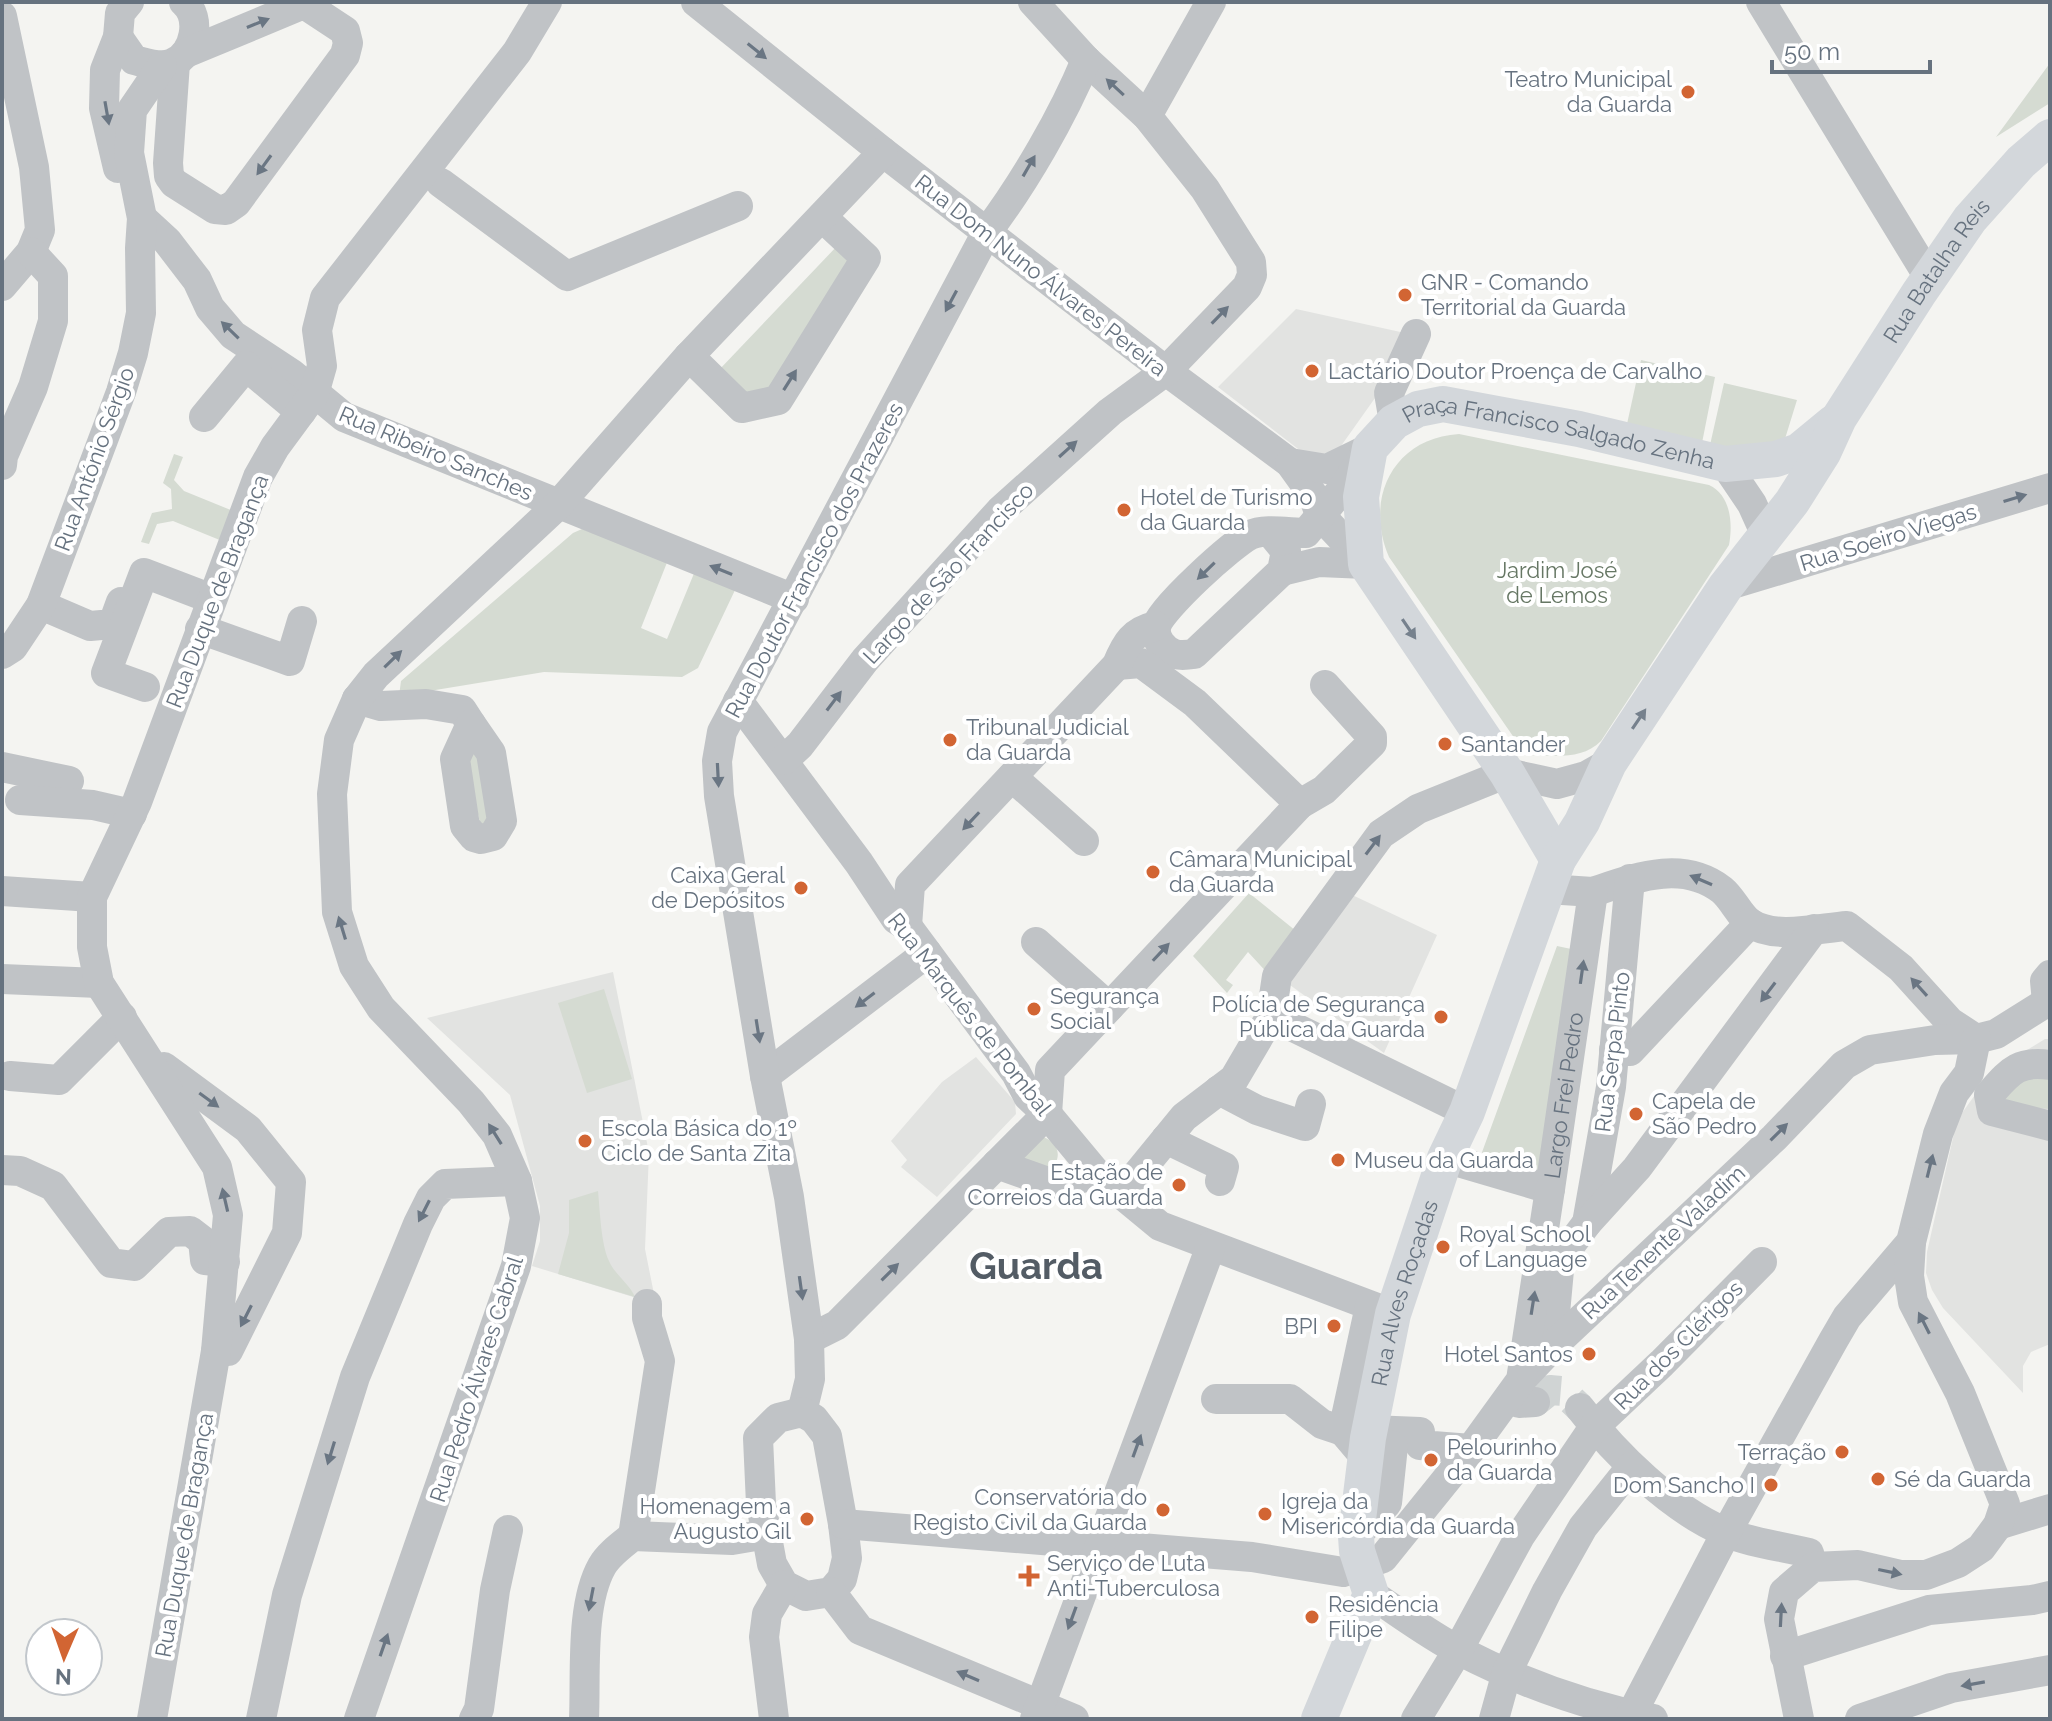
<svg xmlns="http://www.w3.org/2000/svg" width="2052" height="1721" font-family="Raleway,sans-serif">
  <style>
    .built { fill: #e2e3e1 }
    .green { fill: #d5dbd2 }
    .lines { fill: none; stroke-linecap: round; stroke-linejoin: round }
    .minor-tunnel { stroke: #d0d4d4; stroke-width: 30; stroke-dasharray: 30 15; stroke-linecap: butt }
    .minor { stroke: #c0c3c6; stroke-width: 30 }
    .major { stroke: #d3d7db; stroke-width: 36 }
    .oneway { fill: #6a7683 }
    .oneway2 { fill: #76818d }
    .poi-dot { fill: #d26533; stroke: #fff; stroke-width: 3 }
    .labels { text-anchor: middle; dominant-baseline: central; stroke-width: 8; stroke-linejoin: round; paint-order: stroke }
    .poi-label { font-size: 22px; fill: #66727f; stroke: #fff; text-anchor: start }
    .street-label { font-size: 22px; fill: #66727f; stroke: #fff }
    .park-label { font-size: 22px; fill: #667764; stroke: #fff }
    .town-label { font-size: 38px; font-weight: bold; fill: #535c65; stroke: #fff }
  </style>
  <rect width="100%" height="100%" fill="#f4f4f1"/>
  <path class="built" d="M1296,309L1405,333L1375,398L1341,446L1330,454L1315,456L1302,452L1218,387Z
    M1348,893L1437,935L1384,1053L1283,980Z
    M613,972L649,1153L645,1249L656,1304L532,1266L540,1241V1206L510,1095L427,1018Z
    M2045,1039H2050V1344L2031,1352L2023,1366V1393L1943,1308L1932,1290L1926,1273L1927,1252L1955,1129L1962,1113L1977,1092L2004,1064Z
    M976,1057L1015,1102L1016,1114L937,1197L901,1167L907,1160L891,1141L942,1082Z"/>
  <path class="green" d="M2050,63V103L1996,137Z
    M838,245L854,260L771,391L745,397L718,371Z
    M1641,360L1715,377L1702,443L1627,424Z
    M1724,383L1797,400L1784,442L1756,449L1710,445Z
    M1459,434L1709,485C1731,495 1733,524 1729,545L1601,741C1581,761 1553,755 1526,755L1389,557C1364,499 1393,438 1459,434Z
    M174,454L183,457L174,480L184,491L243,515L232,545L173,521L157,524L149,544L141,542L152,513L172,509L171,489L163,483Z
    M582,529L668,560L641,628L667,639L695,571L736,588L698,668L682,677L544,672L399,696L401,681L573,533Z
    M476,749L494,820L482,831L464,755Z
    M1249,893L1301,935L1271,977L1248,952L1226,980L1233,985L1227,993L1193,956Z
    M1557,946L1576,950L1540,1173L1481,1155Z
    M604,989L632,1079L587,1093L558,1003Z
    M2025,1073L2050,1079V1109L2008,1106L2002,1092Z
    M1040,1136C1059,1141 1064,1158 1049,1171L1023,1163V1144Z
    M598,1191C600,1211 601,1244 609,1261C615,1275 629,1283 635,1297L558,1274L569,1233V1200Z"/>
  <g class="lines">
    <path class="minor-tunnel" d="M1535,1402L1550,1390L1562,1391L1580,1408"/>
    <g class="minor">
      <path d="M696,2L883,152L1166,371L1290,463L1313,495L1320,515L1366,564"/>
      <path d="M1761,2L1930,279"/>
      <path d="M2,16L34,167L40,230L31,252L2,286"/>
      <path d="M118,37L134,60C147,63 161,69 173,63C195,53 202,18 184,2"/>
      <path d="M175,63L168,163L169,176L174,183L215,209L226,210L236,203L345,55L348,43L345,31L304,4L186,53"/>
      <path d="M1147,116L1211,2"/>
      <path d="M118,168L104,108L105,70L118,37L120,13L129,2"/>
      <path d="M441,183L567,276L738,206"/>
      <path d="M142,218L167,241L197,280L210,308L233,335L292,374L344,417L794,599"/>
      <path d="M689,356L742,408L778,400L866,258L822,217"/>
      <path d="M204,417L246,366L301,412"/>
      <path d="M1394,422L1389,393L1416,334"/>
      <path d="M1290,463L1327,469L1368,449"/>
      <path d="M1725,464L1752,504L1766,535"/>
      <path d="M2,465L3,456L33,387L53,321V276L31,252"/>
      <path d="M1271,533L1286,551L1282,571L1194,654C1180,656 1170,656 1161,644C1157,639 1155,634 1156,627C1160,609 1232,544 1250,535C1264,528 1290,533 1306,533L1343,488L1366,453"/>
      <path d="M1282,571L1319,562L1366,564"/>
      <path d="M1726,586L2050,488"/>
      <path d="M41,605L90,626L113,624L121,602"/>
      <path d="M200,629L290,661L302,621"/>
      <path d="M2,654L13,647L41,605L121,392L133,353L141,313L140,248L142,218L129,153L132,110L162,66"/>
      <path d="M1117,665L1141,663L1195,703L1300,804"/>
      <path d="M145,687L106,673L144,573L212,599"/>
      <path d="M357,699L381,706L426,704L462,710L471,724"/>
      <path d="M738,701L859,863L896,919L907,926L1016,1073L1028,1096L1047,1114L1097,1174L1160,1226L1393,1314"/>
      <path d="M471,724L491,753L502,821L493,836L481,839L474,837L465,826L455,759Z"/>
      <path d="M784,760L800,745L865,660L1000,511L1110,412L1166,371L1247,287L1252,275L1251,262L1205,189L1147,116L1086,60L1033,2"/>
      <path d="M2,767L69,781"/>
      <path d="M1012,777L1084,841"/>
      <path d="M20,800L93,805L132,814"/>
      <path d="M2,891L92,897"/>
      <path d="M1593,892C1635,878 1682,859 1722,890C1733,899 1739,915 1750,923C1775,940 1819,928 1847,926L1901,968L1950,1022L1976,1039"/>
      <path d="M907,926L910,885L1117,665C1126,643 1133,631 1156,626"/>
      <path d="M1036,942L1109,1007"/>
      <path d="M2,979L99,983"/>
      <path d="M2047,1002L2045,981L2050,975"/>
      <path d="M1271,1016L1467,1112"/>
      <path d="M1614,1050L1630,1051L1750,923"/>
      <path d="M2050,1065C2017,1060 2009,1073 1989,1095L1992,1111L2050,1126"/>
      <path d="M164,1067L248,1129L291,1182L287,1233L228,1351H216"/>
      <path d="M10,1076L59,1080L122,1017"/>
      <path d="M765,1076L927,953"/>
      <path d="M1219,1090L1257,1110L1305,1126L1311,1104"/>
      <path d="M1047,1114L1050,1070L1300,804L1324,790L1372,743V737L1325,685"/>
      <path d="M1166,1139L1224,1167L1220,1181"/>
      <path id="s1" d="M1445,1158L1550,1189L1593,892L1547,889"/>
      <path d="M997,1164L1056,1185L1097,1174"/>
      <path d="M2,1170L20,1171L53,1186L111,1263L134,1266L169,1232L190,1231L203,1241L205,1260L225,1262"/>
      <path d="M1121,1194L1184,1117L1234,1079L1271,1016L1277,976L1381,834L1418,809L1507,773L1557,784L1586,776L1609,763"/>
      <path d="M1587,1223L1611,1087L1630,879"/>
      <path d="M809,1339L837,1325L1047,1114"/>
      <path d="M1557,1342L1555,1313L1560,1259L1587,1223L1637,1168L1814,929"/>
      <path d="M1521,1380L1557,1342L1774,1138L1844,1065L1870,1050L1935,1040L1976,1039L1996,1034L2047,1002"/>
      <path d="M1510,1396L1519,1403L1535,1402"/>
      <path d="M1216,1399H1290L1322,1424L1343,1431"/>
      <path d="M1580,1408C1615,1454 1671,1509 1725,1532C1750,1543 1782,1546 1809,1553L1813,1567"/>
      <path d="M802,1412L810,1379L809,1339L789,1197L765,1076L719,796L717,761L722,732L987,232C1024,183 1063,116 1086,60"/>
      <path d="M802,1412L814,1419L827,1436L843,1524L847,1558L842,1579L831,1592L806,1596L784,1585L772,1564L761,1504L758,1438L778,1418Z"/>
      <path d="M1370,1430L1420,1432V1445L1471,1449"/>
      <path d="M1365,1457L1343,1431L1370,1306"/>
      <path d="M843,1524L1252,1557L1343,1572L1383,1558L1471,1449L1521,1380L1550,1189"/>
      <path d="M1998,1525L2050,1509"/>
      <path d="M633,1536L660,1361L647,1318V1304"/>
      <path d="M1356,1536L1387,1503L1393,1446L1368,1438"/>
      <path d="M831,1592L860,1630L1074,1719"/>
      <path d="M1371,1594C1400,1613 1429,1635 1460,1651C1520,1682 1587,1706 1653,1719"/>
      <path d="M1785,1656L1929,1610L2032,1600L2050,1596"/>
      <path d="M152,1719L216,1351L228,1215L217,1167L99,983L92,947V897L137,802L258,477L275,447L314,394L322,366L317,330L325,298L517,52L547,2"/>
      <path d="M261,1719L287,1595L355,1377L418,1224L431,1198L445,1184L517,1181"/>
      <path d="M359,1719L516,1266L525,1218L517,1181L497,1135L471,1102L381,1008L354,966L337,912L332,794L339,740L357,699L376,675L558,505L689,356L883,152"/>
      <path d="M474,1719L479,1709L495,1590L508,1530"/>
      <path d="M584,1719C586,1674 580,1605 602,1566C609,1554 622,1545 633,1536L732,1540L767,1534"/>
      <path d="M774,1719L764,1637L767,1614L784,1585"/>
      <path d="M1035,1719L1211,1246"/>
      <path d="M1416,1719L1458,1650L1520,1536L1594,1427L1662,1363L1762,1262"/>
      <path d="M1494,1719L1507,1672L1547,1591L1583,1527L1631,1467"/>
      <path d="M1629,1719L1726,1533L1833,1341L1847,1317L1911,1242L1938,1134L1954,1093L1969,1073L1976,1039"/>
      <path d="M1799,1719L1779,1619L1784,1592L1813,1567L1858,1565L1901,1575H1926L1958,1563L1981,1548L1998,1525L2005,1504L1960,1393L1913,1302L1909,1276L1911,1242"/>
      <path d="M1860,1719L1951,1688L2050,1670"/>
    </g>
    <g class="major">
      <path id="s2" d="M1558,860L1507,773L1366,564L1361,497L1370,448L1394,422L1418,409L1443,404L1579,429L1725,464L1776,459L1799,451L1833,423"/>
      <path id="s3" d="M1319,1719L1371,1594L1357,1551L1356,1536L1368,1438L1393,1314L1445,1158L1467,1112L1558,860L1582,822L1609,763L1726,586L1792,502L1823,453L1839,418L1919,293L1970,219L2021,162L2050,137"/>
    </g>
  </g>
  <defs><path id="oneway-solid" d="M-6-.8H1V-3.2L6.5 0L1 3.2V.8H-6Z" transform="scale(2)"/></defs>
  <g class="oneway">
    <use href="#oneway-solid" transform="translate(258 23) rotate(-22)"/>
    <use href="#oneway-solid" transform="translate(757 51) rotate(39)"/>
    <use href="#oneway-solid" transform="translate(1115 87) rotate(-137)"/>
    <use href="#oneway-solid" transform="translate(107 113) rotate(80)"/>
    <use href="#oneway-solid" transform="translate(264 165) rotate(126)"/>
    <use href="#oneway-solid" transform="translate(1029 166) rotate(-60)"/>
    <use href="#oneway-solid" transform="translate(951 301) rotate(118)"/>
    <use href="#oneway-solid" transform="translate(1220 315) rotate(-46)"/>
    <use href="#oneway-solid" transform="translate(230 330) rotate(-136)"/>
    <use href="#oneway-solid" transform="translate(790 380) rotate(-58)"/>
    <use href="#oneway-solid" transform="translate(1068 449) rotate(-42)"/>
    <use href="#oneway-solid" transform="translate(2015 498) rotate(-17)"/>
    <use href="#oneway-solid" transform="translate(721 570) rotate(-158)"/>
    <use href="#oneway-solid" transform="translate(1206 571) rotate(136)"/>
    <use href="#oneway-solid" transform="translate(393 659) rotate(-44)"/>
    <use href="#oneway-solid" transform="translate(834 701) rotate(-53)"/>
    <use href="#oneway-solid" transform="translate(718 775) rotate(87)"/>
    <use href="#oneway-solid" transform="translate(971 821) rotate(133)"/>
    <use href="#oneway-solid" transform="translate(1373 845) rotate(-53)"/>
    <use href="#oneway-solid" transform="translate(1701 880) rotate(-157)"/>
    <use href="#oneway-solid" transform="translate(342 928) rotate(-107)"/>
    <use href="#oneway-solid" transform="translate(1161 952) rotate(-47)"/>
    <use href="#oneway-solid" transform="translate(1582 972) rotate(-82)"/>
    <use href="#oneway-solid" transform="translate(1919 987) rotate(-132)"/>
    <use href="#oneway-solid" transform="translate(1768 992) rotate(127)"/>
    <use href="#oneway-solid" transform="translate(865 1000) rotate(143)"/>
    <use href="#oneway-solid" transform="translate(758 1031) rotate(81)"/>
    <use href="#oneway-solid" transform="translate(209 1100) rotate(36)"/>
    <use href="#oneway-solid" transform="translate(1779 1132) rotate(-45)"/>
    <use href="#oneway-solid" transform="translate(495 1134) rotate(-122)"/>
    <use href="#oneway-solid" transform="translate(1930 1166) rotate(-76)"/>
    <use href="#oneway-solid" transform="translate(225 1200) rotate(-103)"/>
    <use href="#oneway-solid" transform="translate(424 1211) rotate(117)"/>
    <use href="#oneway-solid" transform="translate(890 1272) rotate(-45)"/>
    <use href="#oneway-solid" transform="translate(801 1288) rotate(82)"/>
    <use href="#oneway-solid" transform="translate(1533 1303) rotate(-81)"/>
    <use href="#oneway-solid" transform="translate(246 1316) rotate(117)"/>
    <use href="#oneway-solid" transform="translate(1924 1323) rotate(-117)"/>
    <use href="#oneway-solid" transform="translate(1137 1446) rotate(-70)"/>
    <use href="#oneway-solid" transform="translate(331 1453) rotate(107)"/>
    <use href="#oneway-solid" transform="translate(1890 1572) rotate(12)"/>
    <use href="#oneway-solid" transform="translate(591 1599) rotate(101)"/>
    <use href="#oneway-solid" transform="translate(1781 1615) rotate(-87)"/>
    <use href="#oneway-solid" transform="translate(1072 1618) rotate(110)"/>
    <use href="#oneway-solid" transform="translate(384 1645) rotate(-71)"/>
    <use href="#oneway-solid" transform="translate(968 1676) rotate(-157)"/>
    <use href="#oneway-solid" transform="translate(1973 1684) rotate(170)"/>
  </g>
  <g class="oneway2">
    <use href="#oneway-solid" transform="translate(1409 629) rotate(56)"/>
    <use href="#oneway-solid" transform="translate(1639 719) rotate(-56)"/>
  </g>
  <g class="poi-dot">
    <circle cx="1688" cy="92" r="8"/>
    <circle cx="1405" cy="295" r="8"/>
    <circle cx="1312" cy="371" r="8"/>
    <circle cx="1124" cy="510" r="8"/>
    <circle cx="950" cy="740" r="8"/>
    <circle cx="1445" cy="744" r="8"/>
    <circle cx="1153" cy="872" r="8"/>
    <circle cx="801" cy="888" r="8"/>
    <circle cx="1034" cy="1009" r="8"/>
    <circle cx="1441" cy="1017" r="8"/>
    <circle cx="1636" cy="1114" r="8"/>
    <circle cx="585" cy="1141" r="8"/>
    <circle cx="1338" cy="1160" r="8"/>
    <circle cx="1179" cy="1185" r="8"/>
    <circle cx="1443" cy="1247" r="8"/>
    <circle cx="1334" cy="1326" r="8"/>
    <circle cx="1589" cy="1354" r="8"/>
    <circle cx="1842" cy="1452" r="8"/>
    <circle cx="1431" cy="1460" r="8"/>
    <circle cx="1878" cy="1479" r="8"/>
    <circle cx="1771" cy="1485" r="8"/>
    <circle cx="1163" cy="1510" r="8"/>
    <circle cx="1265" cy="1514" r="8"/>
    <circle cx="807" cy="1519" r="8"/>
    <path d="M1025 1564h8v8h8v8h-8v8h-8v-8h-8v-8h8z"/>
    <circle cx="1312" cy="1617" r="8"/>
  </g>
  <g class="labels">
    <g class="poi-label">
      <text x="1672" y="79" text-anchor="end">Teatro Municipal<tspan x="1672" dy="25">da Guarda</tspan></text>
      <text x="1421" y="282">GNR - Comando<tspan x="1421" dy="25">Territorial da Guarda</tspan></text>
      <text x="1328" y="371">Lactário Doutor Proença de Carvalho</text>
      <text x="1140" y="497">Hotel de Turismo<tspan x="1140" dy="25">da Guarda</tspan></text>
      <text x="966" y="727">Tribunal Judicial<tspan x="966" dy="25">da Guarda</tspan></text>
      <text x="1461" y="744">Santander</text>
      <text x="1169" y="859">Câmara Municipal<tspan x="1169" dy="25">da Guarda</tspan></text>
      <text x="785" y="875" text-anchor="end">Caixa Geral<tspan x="785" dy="25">de Depósitos</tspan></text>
      <text x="1050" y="996">Segurança<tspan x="1050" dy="25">Social</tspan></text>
      <text x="1425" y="1004" text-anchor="end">Polícia de Segurança<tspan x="1425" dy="25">Pública da Guarda</tspan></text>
      <text x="1652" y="1101">Capela de<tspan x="1652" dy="25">São Pedro</tspan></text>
      <text x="601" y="1128">Escola Básica do 1º<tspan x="601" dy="25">Ciclo de Santa Zita</tspan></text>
      <text x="1354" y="1160">Museu da Guarda</text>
      <text x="1163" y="1172" text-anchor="end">Estação de<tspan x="1163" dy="25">Correios da Guarda</tspan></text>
      <text x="1459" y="1234">Royal School<tspan x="1459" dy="25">of Language</tspan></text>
      <text x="1318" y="1326" text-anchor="end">BPI</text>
      <text x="1573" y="1354" text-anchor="end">Hotel Santos</text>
      <text x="1447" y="1447">Pelourinho<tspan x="1447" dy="25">da Guarda</tspan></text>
      <text x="1826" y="1452" text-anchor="end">Terração</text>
      <text x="1894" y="1479">Sé da Guarda</text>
      <text x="1755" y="1485" text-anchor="end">Dom Sancho I</text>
      <text x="1147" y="1497" text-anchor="end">Conservatória do<tspan x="1147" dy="25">Registo Civil da Guarda</tspan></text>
      <text x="1281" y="1501">Igreja da<tspan x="1281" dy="25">Misericórdia da Guarda</tspan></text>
      <text x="791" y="1506" text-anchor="end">Homenagem a<tspan x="791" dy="25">Augusto Gil</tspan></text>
      <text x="1047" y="1563">Serviço de Luta<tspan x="1047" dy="25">Anti-Tuberculosa</tspan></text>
      <text x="1328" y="1604">Residência<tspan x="1328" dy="25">Filipe</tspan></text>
    </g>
    <g class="street-label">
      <text stroke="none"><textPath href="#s3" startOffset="1606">Rua Batalha Reis</textPath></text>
      <text transform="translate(1041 275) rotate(38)">Rua Dom Nuno Álvares Pereira</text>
      <text stroke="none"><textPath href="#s2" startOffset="676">Praça Francisco Salgado Zenha</textPath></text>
      <text transform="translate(436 453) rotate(23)">Rua Ribeiro Sanches</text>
      <text transform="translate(94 459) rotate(-70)">Rua António Sérgio</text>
      <text transform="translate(1888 537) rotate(-17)">Rua Soeiro Viegas</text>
      <text transform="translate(814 560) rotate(-62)">Rua Doutor Francisco dos Prazeres</text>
      <text transform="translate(948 573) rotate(-47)">Largo de São Francisco</text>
      <text transform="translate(217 591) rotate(-69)">Rua Duque de Bragança</text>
      <text transform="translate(970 1014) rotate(52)">Rua Marquês de Pombal</text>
      <text transform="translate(1612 1052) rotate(-83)">Rua Serpa Pinto</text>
      <text stroke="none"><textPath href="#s1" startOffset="204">Largo Frei Pedro</textPath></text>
      <text transform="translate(1663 1242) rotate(-43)">Rua Tenente Valadim</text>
      <text stroke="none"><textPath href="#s3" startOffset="444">Rua Alves Roçadas</textPath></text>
      <text transform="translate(1678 1345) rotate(-45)">Rua dos Clérigos</text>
      <text transform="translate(476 1379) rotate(-72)">Rua Pedro Álvares Cabral</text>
      <text transform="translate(184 1535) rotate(-80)">Rua Duque de Bragança</text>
    </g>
    <g class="park-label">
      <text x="1557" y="570">Jardim José<tspan x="1557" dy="25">de Lemos</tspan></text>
    </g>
    <g class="town-label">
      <text x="1036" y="1265">Guarda</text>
    </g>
  </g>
  <rect width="2052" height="1721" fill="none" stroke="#66727f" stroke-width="8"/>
  <g transform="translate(64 1657) rotate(182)"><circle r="38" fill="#ffffff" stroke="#c2c7cc" stroke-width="2"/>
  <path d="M0-6L14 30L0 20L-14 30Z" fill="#d26533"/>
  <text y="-12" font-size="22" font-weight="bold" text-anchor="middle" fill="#66727f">N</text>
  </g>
  <path d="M1772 60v12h158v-12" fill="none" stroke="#66727f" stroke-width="4"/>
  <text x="1784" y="60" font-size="24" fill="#66727f" stroke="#ffffff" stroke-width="6" paint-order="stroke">50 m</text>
</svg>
